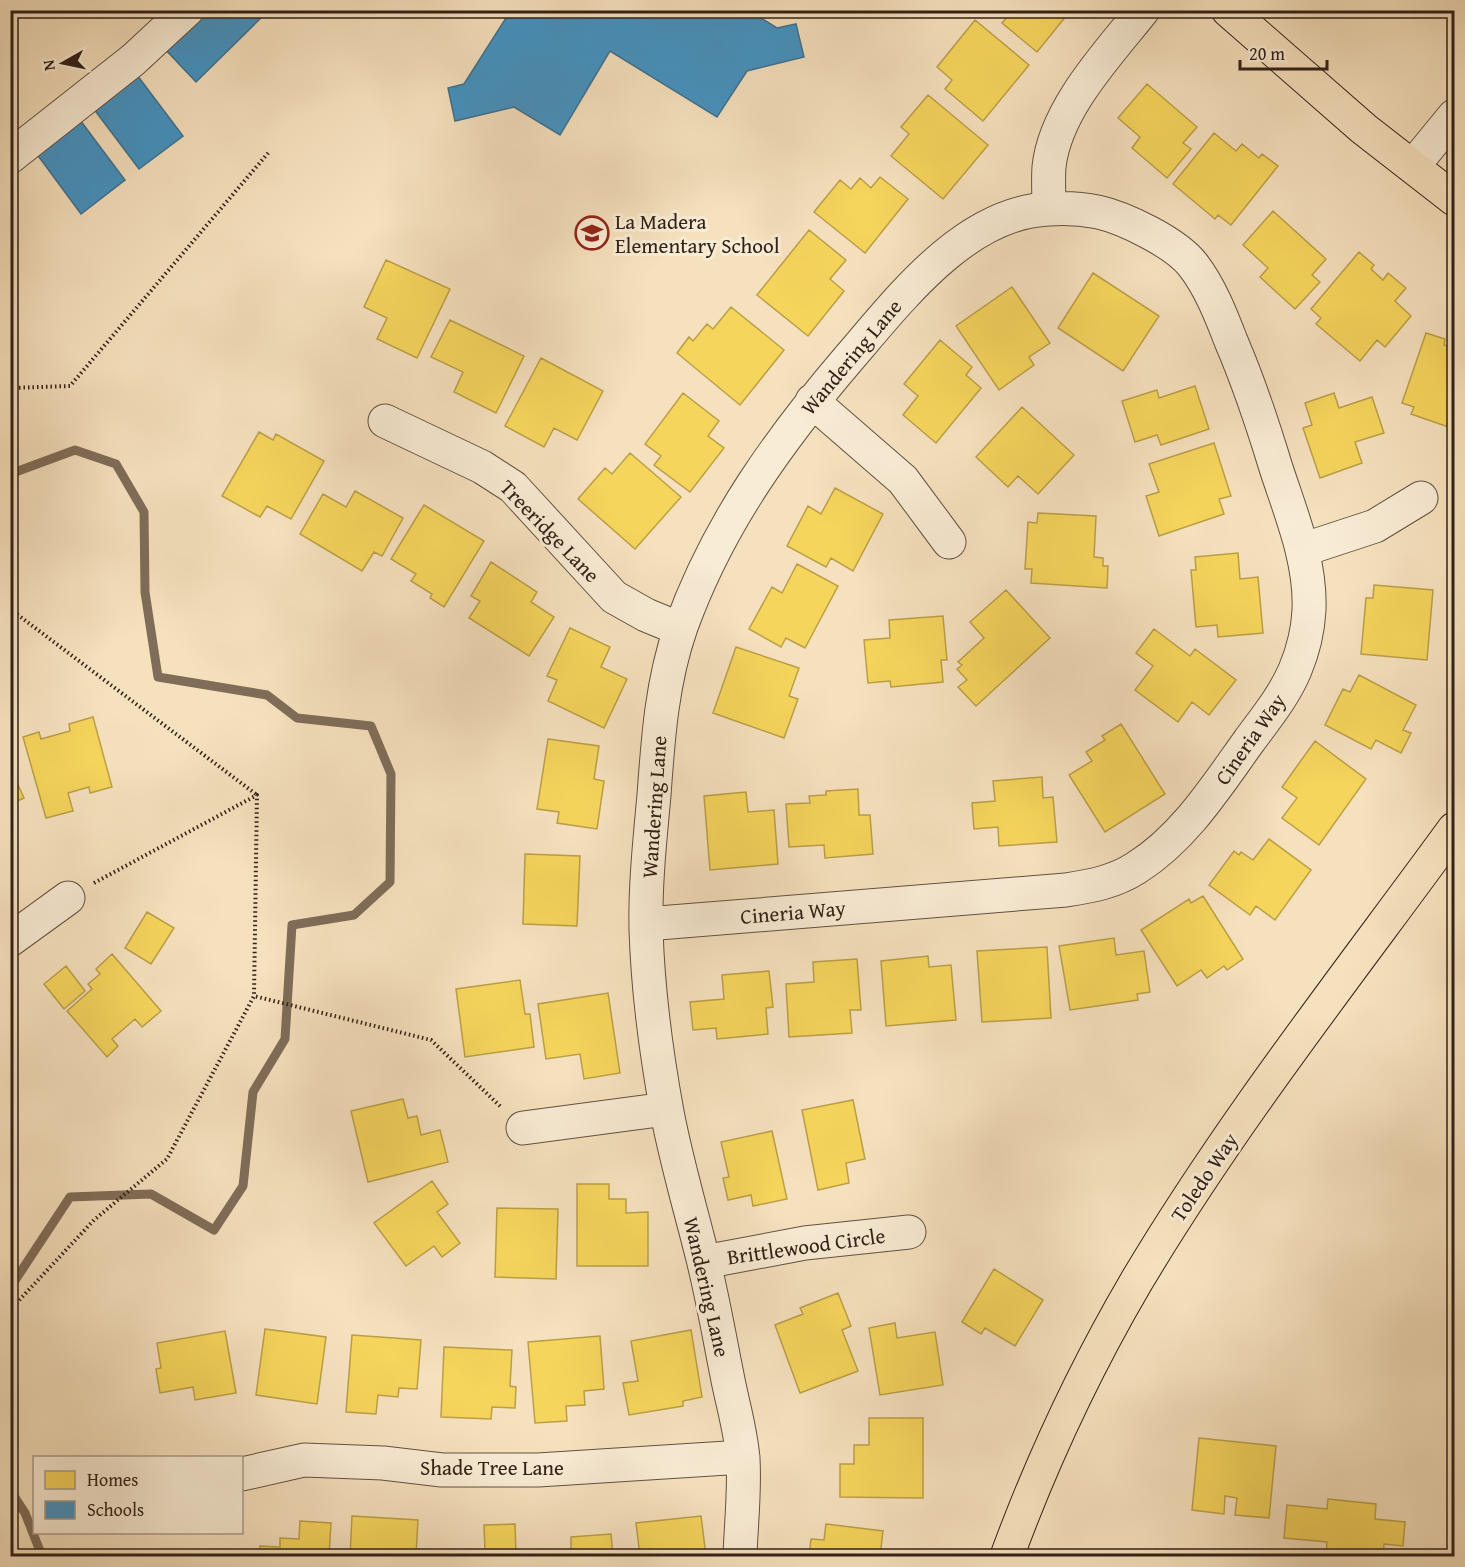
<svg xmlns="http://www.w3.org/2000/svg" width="1465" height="1567" font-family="'Gentium Book Plus',serif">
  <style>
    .homes { fill: #f6d55c; stroke: #bb9f47; stroke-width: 1.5 }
    .schools { fill: #4393c3; stroke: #3e718f; stroke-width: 1.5 }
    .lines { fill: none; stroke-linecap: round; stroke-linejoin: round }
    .stream { stroke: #7f6d59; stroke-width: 9 }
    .minor-casing { stroke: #625141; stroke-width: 35 }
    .major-casing { stroke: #312117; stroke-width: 35 }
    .path { stroke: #312117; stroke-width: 4; stroke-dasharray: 1.5 3; stroke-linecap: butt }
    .minor { stroke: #f9ecd5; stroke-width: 33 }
    .major { stroke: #f6e1be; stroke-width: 33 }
    .labels { text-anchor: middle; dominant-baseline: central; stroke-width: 6; stroke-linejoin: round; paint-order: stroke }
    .poi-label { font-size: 21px; fill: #312117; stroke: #f9ecd5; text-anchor: start }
    .street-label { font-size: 21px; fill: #312117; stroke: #f9ecd5 }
  </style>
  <rect width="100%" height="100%" fill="#f6e1be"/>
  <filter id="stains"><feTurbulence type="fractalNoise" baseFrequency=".00333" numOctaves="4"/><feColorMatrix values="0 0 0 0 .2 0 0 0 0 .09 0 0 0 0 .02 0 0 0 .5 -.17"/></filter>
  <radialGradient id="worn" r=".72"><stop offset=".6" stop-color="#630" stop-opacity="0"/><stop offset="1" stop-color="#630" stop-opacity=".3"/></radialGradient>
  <path class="homes" d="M1004,10H1071L1037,52L1002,23L1009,15Z
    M975,20L1029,65L983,121L945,89L952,80L937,67Z
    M1147,84L1197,127L1183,143L1191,149L1167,178L1132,148L1140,137L1118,118Z
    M928,95L988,145L943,199L891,156L909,134L901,127Z
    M1214,133L1236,151L1242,144L1259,158L1262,154L1278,166L1231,225L1218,215L1215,219L1173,184Z
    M880,177L908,199L865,253L814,212L840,180L851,189L860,178L871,188Z
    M1273,211L1326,259L1312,275L1320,282L1295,309L1260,277L1268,268L1243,245Z
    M809,230L846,260L830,279L844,291L808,336L757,295Z
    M1359,252L1374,265L1371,269L1383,280L1388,273L1406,288L1395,301L1411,316L1385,347L1377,340L1360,361L1316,324L1321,318L1311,309Z
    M386,260L450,289L417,358L377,339L387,318L364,307Z
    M1093,273L1159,316L1123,371L1058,328Z
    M1012,287L1050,343L1029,357L1034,365L999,390L956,326Z
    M731,307L784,350L740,405L677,353L689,337L693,341L707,324L713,329Z
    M450,320L524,356L496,413L454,392L463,372L431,357Z
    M1426,333L1445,339L1444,345L1454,348V429L1411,414L1414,407L1402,403Z
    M940,340L972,367L966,375L981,388L936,443L903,415L918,396L904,384Z
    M541,358L603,391L577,440L554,428L544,447L505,426Z
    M1195,386L1209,429L1161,445L1157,435L1135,442L1122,401L1157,390L1159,398Z
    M683,393L719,421L708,436L724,448L690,492L654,465L661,456L645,444Z
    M1334,393L1339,408L1372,397L1384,433L1355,442L1362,463L1320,478L1303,428L1312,425L1305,403Z
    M1022,407L1074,455L1038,494L1018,476L1008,487L976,457Z
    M259,432L273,440L276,434L324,461L291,519L267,506L260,517L222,496Z
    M1214,443L1231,496L1219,499L1224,514L1159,536L1146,496L1159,492L1149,464Z
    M630,453L681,497L635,549L578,499L605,468L612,474Z
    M835,488L883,514L853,571L831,558L826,567L787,546L808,506L821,514Z
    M355,491L403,518L382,556L374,552L362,571L300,534L323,494L346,507Z
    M424,505L484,541L444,607L430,598L432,594L411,581L416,574L391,559Z
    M1038,513L1096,516L1094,557L1103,558V566H1108L1107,588L1031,583L1032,569H1025L1028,522L1037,523Z
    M1238,553L1240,579L1258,577L1263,633L1218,637L1217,625L1196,627L1191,570H1196L1195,557Z
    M491,562L537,592L531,602L554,617L529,656L469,618L480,601L471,596Z
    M797,564L838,586L805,648L786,638L781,647L749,629L772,587L782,593Z
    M1374,585L1433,590L1427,660L1361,654L1366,598H1373Z
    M1006,590L1050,638L976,706L958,687L967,680L957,669L962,665L958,662L984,638L970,622Z
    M943,616L947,660H941L943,682L891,687L890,681L868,683L864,640L890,638L889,620Z
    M570,628L610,647L601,667L627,679L604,728L548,701L557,680L547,676Z
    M1154,629L1190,656L1195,649L1236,680L1209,715L1192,702L1178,722L1135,690L1153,666L1136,653Z
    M736,647L799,668L789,696L798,699L784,738L713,713Z
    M1359,675L1416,705L1403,730L1411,733L1401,753L1376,740L1371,749L1325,725L1343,689L1350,692Z
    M93,717L112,787L90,793L89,787L68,793L73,811L46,818L23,737L39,732L41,739L70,731L69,724Z
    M1121,724L1165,794L1105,832L1069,775L1092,761L1086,752L1105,740L1102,736Z
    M548,739L599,746L594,779L604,781L597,829L557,823L559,812L537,809Z
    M1315,741L1366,779L1319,845L1282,818L1297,798L1282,787Z
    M13,774L24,798L10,804V775Z
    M1042,777L1043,798L1053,797L1057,842L999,846L998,827L974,829L972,803L995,801L993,781Z
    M858,789L859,815H870L873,854L825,858L824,845L789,847L786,804L810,803L809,796L826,795V791Z
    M746,792L748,812L774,810L778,864L710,870L704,796Z
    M1269,839L1311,870L1275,920L1256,906L1250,915L1209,885L1234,851L1239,855L1241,852L1253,860Z
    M525,854L580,856L577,926L523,924Z
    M1203,896L1243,959L1227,970L1224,966L1207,978L1201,970L1177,986L1141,930L1189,899L1191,903Z
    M147,912L174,928L151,964L125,948Z
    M1114,938L1116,955L1144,951L1150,992L1137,994L1138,1000L1070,1010L1059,946Z
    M1047,947L1051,1018L982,1022L977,951Z
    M112,954L161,1011L142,1027L135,1019L112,1039L118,1046L107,1057L67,1011L92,989L88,984L100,974L96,969Z
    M928,956L929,967L951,965L956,1020L886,1026L881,961Z
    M857,959L861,1010H850L852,1033L789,1037L786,984L814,982L813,962Z
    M66,966L85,991L64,1009L44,984Z
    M769,971L773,1007L766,1008L768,1034L717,1039L716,1028L693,1030L690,1002L724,999L722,975Z
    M520,980L525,1014H530L534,1047L465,1057L456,989Z
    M608,993L620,1073L584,1079L580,1054L546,1059L538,1004Z
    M403,1099L408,1118L417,1116L421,1135L440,1130L448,1162L368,1182L351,1111Z
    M853,1100L865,1159L846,1163L849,1183L818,1190L802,1110Z
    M772,1131L787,1199L753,1206L751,1195L728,1200L723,1178L729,1177L721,1142Z
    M432,1181L448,1204L437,1212L460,1243L442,1257L434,1246L406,1266L374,1223Z
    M577,1184H609V1199H626V1213L648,1212V1266H577Z
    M497,1208L558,1209L556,1279L495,1277Z
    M994,1269L1043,1300L1015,1346L985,1328L981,1334L962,1322Z
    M838,1293L851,1326L842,1330L858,1371L800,1393L775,1325L803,1314L800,1308Z
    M895,1323L897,1338L935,1332L943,1385L880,1395L869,1328Z
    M265,1329L326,1337L317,1404L256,1395Z
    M691,1330L702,1397L683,1401V1406L629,1415L623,1383L638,1381L631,1341Z
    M225,1331L236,1393L195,1400L193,1387L160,1393L156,1369L161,1368L157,1343Z
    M352,1335L421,1340L417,1389L399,1388L398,1397L378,1395L376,1414L346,1412Z
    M600,1336L604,1389L584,1391L585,1405L566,1406L567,1421L535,1423L528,1342Z
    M444,1347L512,1350L510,1386L516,1387L515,1408L492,1407L491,1419L441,1417Z
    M869,1418H923V1498L840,1497V1464H854V1445H869Z
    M1199,1438L1276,1446L1269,1518L1235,1515L1237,1498L1225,1496L1224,1514L1192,1510Z
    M1328,1499L1376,1504L1375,1519L1405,1522L1403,1546L1384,1544L1383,1556H1326L1327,1542L1284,1538L1287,1505L1327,1509Z
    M352,1516L418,1520L416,1556H350Z
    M701,1516L706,1556H640L636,1523Z
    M300,1521L331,1523L329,1556H259L260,1546L280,1547V1538L299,1539Z
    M515,1524L516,1556H459V1551H485L484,1525Z
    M826,1524L883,1531L880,1556H809L811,1539L824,1540Z
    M611,1534L613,1556H539V1553L571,1551V1537Z"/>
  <path class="schools" d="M198,10H269L196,82L162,46Z
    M511,10H748L777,28L796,24L804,57L747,71L717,117L610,51L560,135L514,107L455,121L448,88L464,84Z
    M134,71L183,136L139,169L90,104Z
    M77,116L125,180L81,214L33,149Z"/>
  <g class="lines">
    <path class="stream" d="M10,474L75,450L116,464L144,512L145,592L158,677L267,695L297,718L371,726L391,774L390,882L354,915L292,925L285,1039L253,1092L243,1186L214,1230L151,1194L70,1197L10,1288
      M10,1490L25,1513L42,1556"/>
    <g class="minor-casing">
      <path id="minor" d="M10,157L133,60L187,10
        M1413,166L1454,116
        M1049,208C1049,195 1048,180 1049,167C1055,109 1108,54 1143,10
        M812,401L903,480L949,542
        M385,421L482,467L513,487L614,597L646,615L680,629
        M1302,550L1375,526L1421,498
        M646,924L1066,890C1092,886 1114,882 1136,868C1184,838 1216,787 1249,741C1266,718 1284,696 1295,670C1303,651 1308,631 1309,610C1311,561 1291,514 1276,468C1263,425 1249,383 1231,341C1221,315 1210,287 1193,265C1176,243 1125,218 1098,212C1083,209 1064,208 1049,209C965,212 899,300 849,358C779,440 718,524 681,627C662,681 658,738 654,795C650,839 645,885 646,930C648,991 656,1052 667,1112C676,1160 690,1207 702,1255C712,1294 719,1335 727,1375C732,1402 741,1431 743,1459C745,1491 741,1524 740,1556
        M10,940L68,898
        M523,1128L666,1109
        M704,1262L805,1243L909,1232
        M242,1474L304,1460L383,1463L442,1470H538L743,1457"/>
    </g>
    <g class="major-casing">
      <path id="major" d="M1228,10L1364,129L1454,199
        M1007,1556C1042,1461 1085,1369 1136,1282C1230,1124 1346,977 1454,829"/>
    </g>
    <path class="path" d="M10,388L70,386L269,152
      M10,609L257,795
      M94,883L257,795L254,996
      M10,1310L94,1220L167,1159L254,996L431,1040L501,1107"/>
    <use href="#minor" class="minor"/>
    <use href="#major" class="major"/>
  </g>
  <defs>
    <g id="school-ring" transform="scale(1.725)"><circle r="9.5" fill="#f9ecd5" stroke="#8f2418" stroke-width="1.5"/><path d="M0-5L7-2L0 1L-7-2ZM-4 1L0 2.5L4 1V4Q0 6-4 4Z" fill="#8f2418"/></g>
  </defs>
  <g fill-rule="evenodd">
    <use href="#school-ring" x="592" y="233"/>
  </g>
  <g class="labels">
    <g class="poi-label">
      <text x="615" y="221">La Madera<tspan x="615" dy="24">Elementary School</tspan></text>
    </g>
    <g class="street-label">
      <text transform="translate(851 357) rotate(-50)">Wandering Lane</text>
      <text transform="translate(550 531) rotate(46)">Treeridge Lane</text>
      <text transform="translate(1250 739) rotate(-55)">Cineria Way</text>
      <text transform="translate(654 807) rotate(-86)">Wandering Lane</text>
      <text transform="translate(793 912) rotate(-5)">Cineria Way</text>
      <text transform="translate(1204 1177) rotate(-56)">Toledo Way</text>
      <text transform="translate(806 1246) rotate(-8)">Brittlewood Circle</text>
      <text transform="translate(707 1287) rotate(77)">Wandering Lane</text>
      <text x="492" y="1467">Shade Tree Lane</text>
    </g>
  </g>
  <rect width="1465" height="1567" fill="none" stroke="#f6e1be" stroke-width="36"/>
  <rect x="12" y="12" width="1441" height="1543" fill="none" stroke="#312117" stroke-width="3"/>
  <rect x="18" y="18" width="1429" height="1531" fill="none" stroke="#312117" stroke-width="1.5"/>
  <rect x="33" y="1456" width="210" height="78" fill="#f9ecd5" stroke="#a99b89" stroke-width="1.5"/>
  <rect x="45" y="1471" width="30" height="18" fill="#f6d55c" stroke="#a99b89" stroke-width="1.5"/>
  <text x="87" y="1486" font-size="18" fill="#312117">Homes</text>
  <rect x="45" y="1501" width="30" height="18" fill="#4393c3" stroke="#a99b89" stroke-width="1.5"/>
  <text x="87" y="1516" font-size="18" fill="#312117">Schools</text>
  <g transform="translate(63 63) rotate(261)" stroke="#f9ecd5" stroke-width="4.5" paint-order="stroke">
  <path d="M0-4.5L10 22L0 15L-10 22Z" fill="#312117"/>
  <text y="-9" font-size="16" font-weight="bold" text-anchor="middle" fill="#312117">N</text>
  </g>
  <path d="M1240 60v9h87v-9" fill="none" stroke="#312117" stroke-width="3"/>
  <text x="1249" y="60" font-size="18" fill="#312117" stroke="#f9ecd5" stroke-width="4.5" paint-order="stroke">20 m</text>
  <rect width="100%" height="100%" filter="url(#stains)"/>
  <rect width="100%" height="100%" fill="url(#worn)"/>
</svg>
